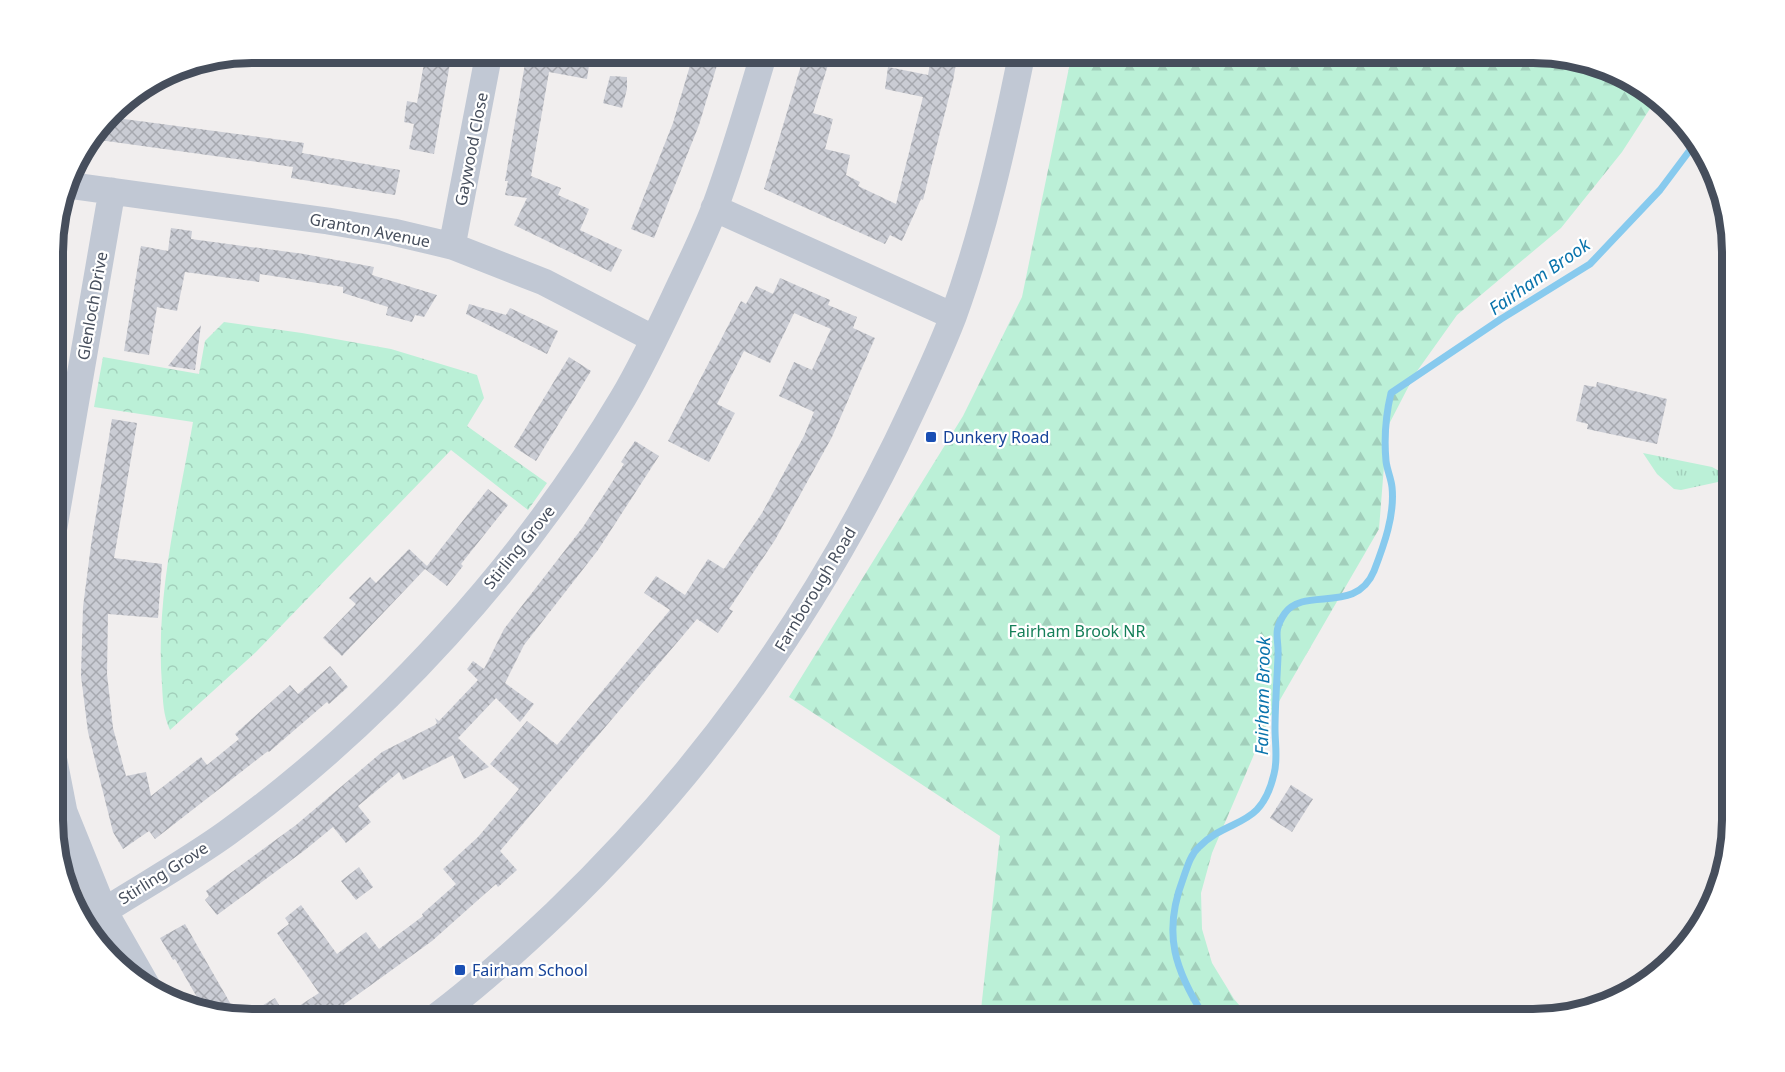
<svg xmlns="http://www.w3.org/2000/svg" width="1785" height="1072" font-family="'Noto Sans',sans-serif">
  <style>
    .grass { fill: url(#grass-tufts) }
    .forest { fill: url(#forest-firs) }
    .park { fill: url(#park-crowns) }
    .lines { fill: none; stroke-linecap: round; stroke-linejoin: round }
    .stream { stroke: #87caee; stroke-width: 7 }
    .building { fill: url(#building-cross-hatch) }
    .minor { stroke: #c1c8d4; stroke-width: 27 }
    .transit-dot { fill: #1a4fb4; stroke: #fff; stroke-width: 2 }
    .labels { text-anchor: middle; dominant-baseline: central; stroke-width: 4.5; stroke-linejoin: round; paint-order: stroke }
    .street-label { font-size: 16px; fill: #464e5c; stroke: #fff }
    .transit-label { font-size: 16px; fill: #164399; stroke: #fff; text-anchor: start }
    .park-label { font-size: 16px; fill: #157f59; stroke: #fff }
    .water-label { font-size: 18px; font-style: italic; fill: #0973ac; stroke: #fff }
    .rim { fill: none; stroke: #464e5c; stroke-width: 8 }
  </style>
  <defs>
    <pattern id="grass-tufts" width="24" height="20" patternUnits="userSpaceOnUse" patternTransform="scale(1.5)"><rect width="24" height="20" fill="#bbf0d7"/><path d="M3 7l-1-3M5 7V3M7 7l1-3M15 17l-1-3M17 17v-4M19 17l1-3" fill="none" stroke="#a2cfbb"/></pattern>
    <pattern id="forest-firs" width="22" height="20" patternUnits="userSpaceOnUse" patternTransform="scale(1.5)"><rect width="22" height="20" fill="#bbf0d7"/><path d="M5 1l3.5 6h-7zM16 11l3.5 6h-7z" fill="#a2cfbb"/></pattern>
    <pattern id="park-crowns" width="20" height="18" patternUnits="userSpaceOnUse" patternTransform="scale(1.5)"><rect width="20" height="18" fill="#bbf0d7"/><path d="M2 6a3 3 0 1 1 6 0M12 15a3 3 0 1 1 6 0" fill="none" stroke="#a2cfbb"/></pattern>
    <pattern id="building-cross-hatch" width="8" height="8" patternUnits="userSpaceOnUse" patternTransform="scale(1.5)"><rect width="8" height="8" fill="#caccd4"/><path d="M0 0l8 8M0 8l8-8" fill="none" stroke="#a6a8af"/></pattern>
  </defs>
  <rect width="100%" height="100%" fill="#f1eeee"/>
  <path class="grass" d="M1643,453L1712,467L1732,478V483L1718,482L1681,490L1674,489L1657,474Z"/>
  <path class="forest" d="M1072,53H1533L1633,79L1655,101L1622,152L1561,228L1457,315L1415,374L1387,428L1379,529L1270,717L1212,853L1201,893L1202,929L1212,963L1234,999L1251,1019H980L1000,836L789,697L963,416L1022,297Z"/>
  <path class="park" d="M224,322L302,333L391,349L477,375L484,398L467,426L547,483L528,510L451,450L256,652L170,730C163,715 163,701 162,685C155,597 178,508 193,422L94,407L103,357L199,374L205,341Z"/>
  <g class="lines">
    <path class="stream" d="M1206,1019C1175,971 1162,934 1183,879C1187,868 1190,855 1199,847C1230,816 1261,830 1274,774C1278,760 1275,743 1275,729C1275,705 1277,681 1278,656C1279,637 1272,632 1285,613C1305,586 1356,615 1374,571C1384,545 1395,515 1392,487C1391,478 1387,470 1386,461C1384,439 1386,414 1391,393L1501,319L1590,264L1660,190L1696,142"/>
  </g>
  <path class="building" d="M426,52H452L434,154L409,149L414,124L404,122L407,101L417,103Z
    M527,52H591L587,79L549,72L531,176L561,188L558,195L589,209L580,230L622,250L611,272L514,225L527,198L505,195L508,181H505Z
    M694,52H721L699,125L654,238L631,229L673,123Z
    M805,52H832L813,113L833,119L825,149L850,155L846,175L860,182L858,186L896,204L923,97L885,89L888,67L928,75L932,52H958L953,81L923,200L921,199L902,241L890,235L885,244L764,189Z
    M610,76L627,77V89L622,108L603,103Z
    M109,117L304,143L302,153L400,170L395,195L291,178L293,167L92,139Z
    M171,228L192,231L191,239L304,254L374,267L372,275L437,295L424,317L415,315L412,322L386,315L388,307L343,293V287L260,274L259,282L185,272L177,311L157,307L149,355L124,351L141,246L168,251Z
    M780,278L830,300L828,305L857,317L853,328L875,338L832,437L775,540L729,609L733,611L718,633L697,619L500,851L517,870L498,887L496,884L432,941L324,1019H252L243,1017L275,998L285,1015L319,993L277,933L289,924L285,918L301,905L337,954L366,932L379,949L423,916L422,914L456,884L443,869L478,837L519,789L490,764L497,756L527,721L557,745L670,610L644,593L656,576L685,595L708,559L724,569L762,513L804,436L814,412L779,396L794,362L812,370L831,329L794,313L770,363L744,351L717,404L735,413L709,462L668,441L741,301L746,304L756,286L773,294Z
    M469,304L506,315L510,308L558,331L547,354L466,314Z
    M201,325L195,370L168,366Z
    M569,357L591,371L536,461L514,447Z
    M1597,382L1667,399L1657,444L1587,429L1588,424L1576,421L1584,385L1596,387Z
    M112,419L137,423L114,558L162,564L158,618L108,614L107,674L113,728L126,776L146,772L151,796L201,757L207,765L239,739L235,734L290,685L298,694L330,666L348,687L329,704L327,702L269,752L268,751L155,839L149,831L123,849L113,832L88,732L81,676L83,607L91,545Z
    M635,441L659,456L598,550L524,645L505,683L534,704L520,722L496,698L458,738L489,767L464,779L453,755L403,780L399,772L358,806L371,822L346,843L333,827L305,850L217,915L205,900L209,896L206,891L296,825L382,752L435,725L437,723L435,718L439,721L478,680L467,669L473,661L484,669L504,629L583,527L624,464L621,462Z
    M488,489L508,505L461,564L463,566L447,586L425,569L342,656L323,638L356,604L349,598L370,577L376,583L409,549L427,566Z
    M1291,785L1313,799L1292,832L1270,818Z
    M359,867L373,887L356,900L341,881Z
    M185,924L210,968L237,1015L202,1006L175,959L173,960L160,938Z"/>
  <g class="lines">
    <path class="minor" d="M67,185L328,221L393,232L452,246L544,282L654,339
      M714,208L953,316
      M452,246L489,53
      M54,527L112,191
      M54,761L64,812L104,911L148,988
      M104,911C145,885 188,861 227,833C383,720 525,563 623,398C642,366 658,332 674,298C688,268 703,238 715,207C734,156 749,104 764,53
      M433,1019C476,987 517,950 556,913C699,776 809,622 896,444C916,402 936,361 953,317C984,231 1004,142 1022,53"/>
  </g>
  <g class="transit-dot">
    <rect x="925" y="431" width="12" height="12" rx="3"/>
    <rect x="454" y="964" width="12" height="12" rx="3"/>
  </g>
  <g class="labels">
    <g class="street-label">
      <text transform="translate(471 149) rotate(-79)">Gaywood Close</text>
      <text transform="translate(370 230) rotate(11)">Granton Avenue</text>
      <text transform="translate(92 306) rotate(-80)">Glenloch Drive</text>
      <text transform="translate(519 547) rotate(-51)">Stirling Grove</text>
      <text transform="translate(815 589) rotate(-59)">Farnborough Road</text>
      <text transform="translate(163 873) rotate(-32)">Stirling Grove</text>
    </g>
    <g class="transit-label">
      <text x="943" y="437">Dunkery Road</text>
      <text x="472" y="970">Fairham School</text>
    </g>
    <g class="park-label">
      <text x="1077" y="631">Fairham Brook NR</text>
    </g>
    <g class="water-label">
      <text transform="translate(1539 276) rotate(-35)">Fairham Brook</text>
      <text transform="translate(1262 696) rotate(-89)">Fairham Brook</text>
    </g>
  </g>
  <path d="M0 0H1785V1072H0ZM252 63H1533A189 189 0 0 1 1722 252V820A189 189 0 0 1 1533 1009H252A189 189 0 0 1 63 820V252A189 189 0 0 1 252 63Z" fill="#fff" fill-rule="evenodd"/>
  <path class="rim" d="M252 63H1533A189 189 0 0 1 1722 252V820A189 189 0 0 1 1533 1009H252A189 189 0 0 1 63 820V252A189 189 0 0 1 252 63Z"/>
</svg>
